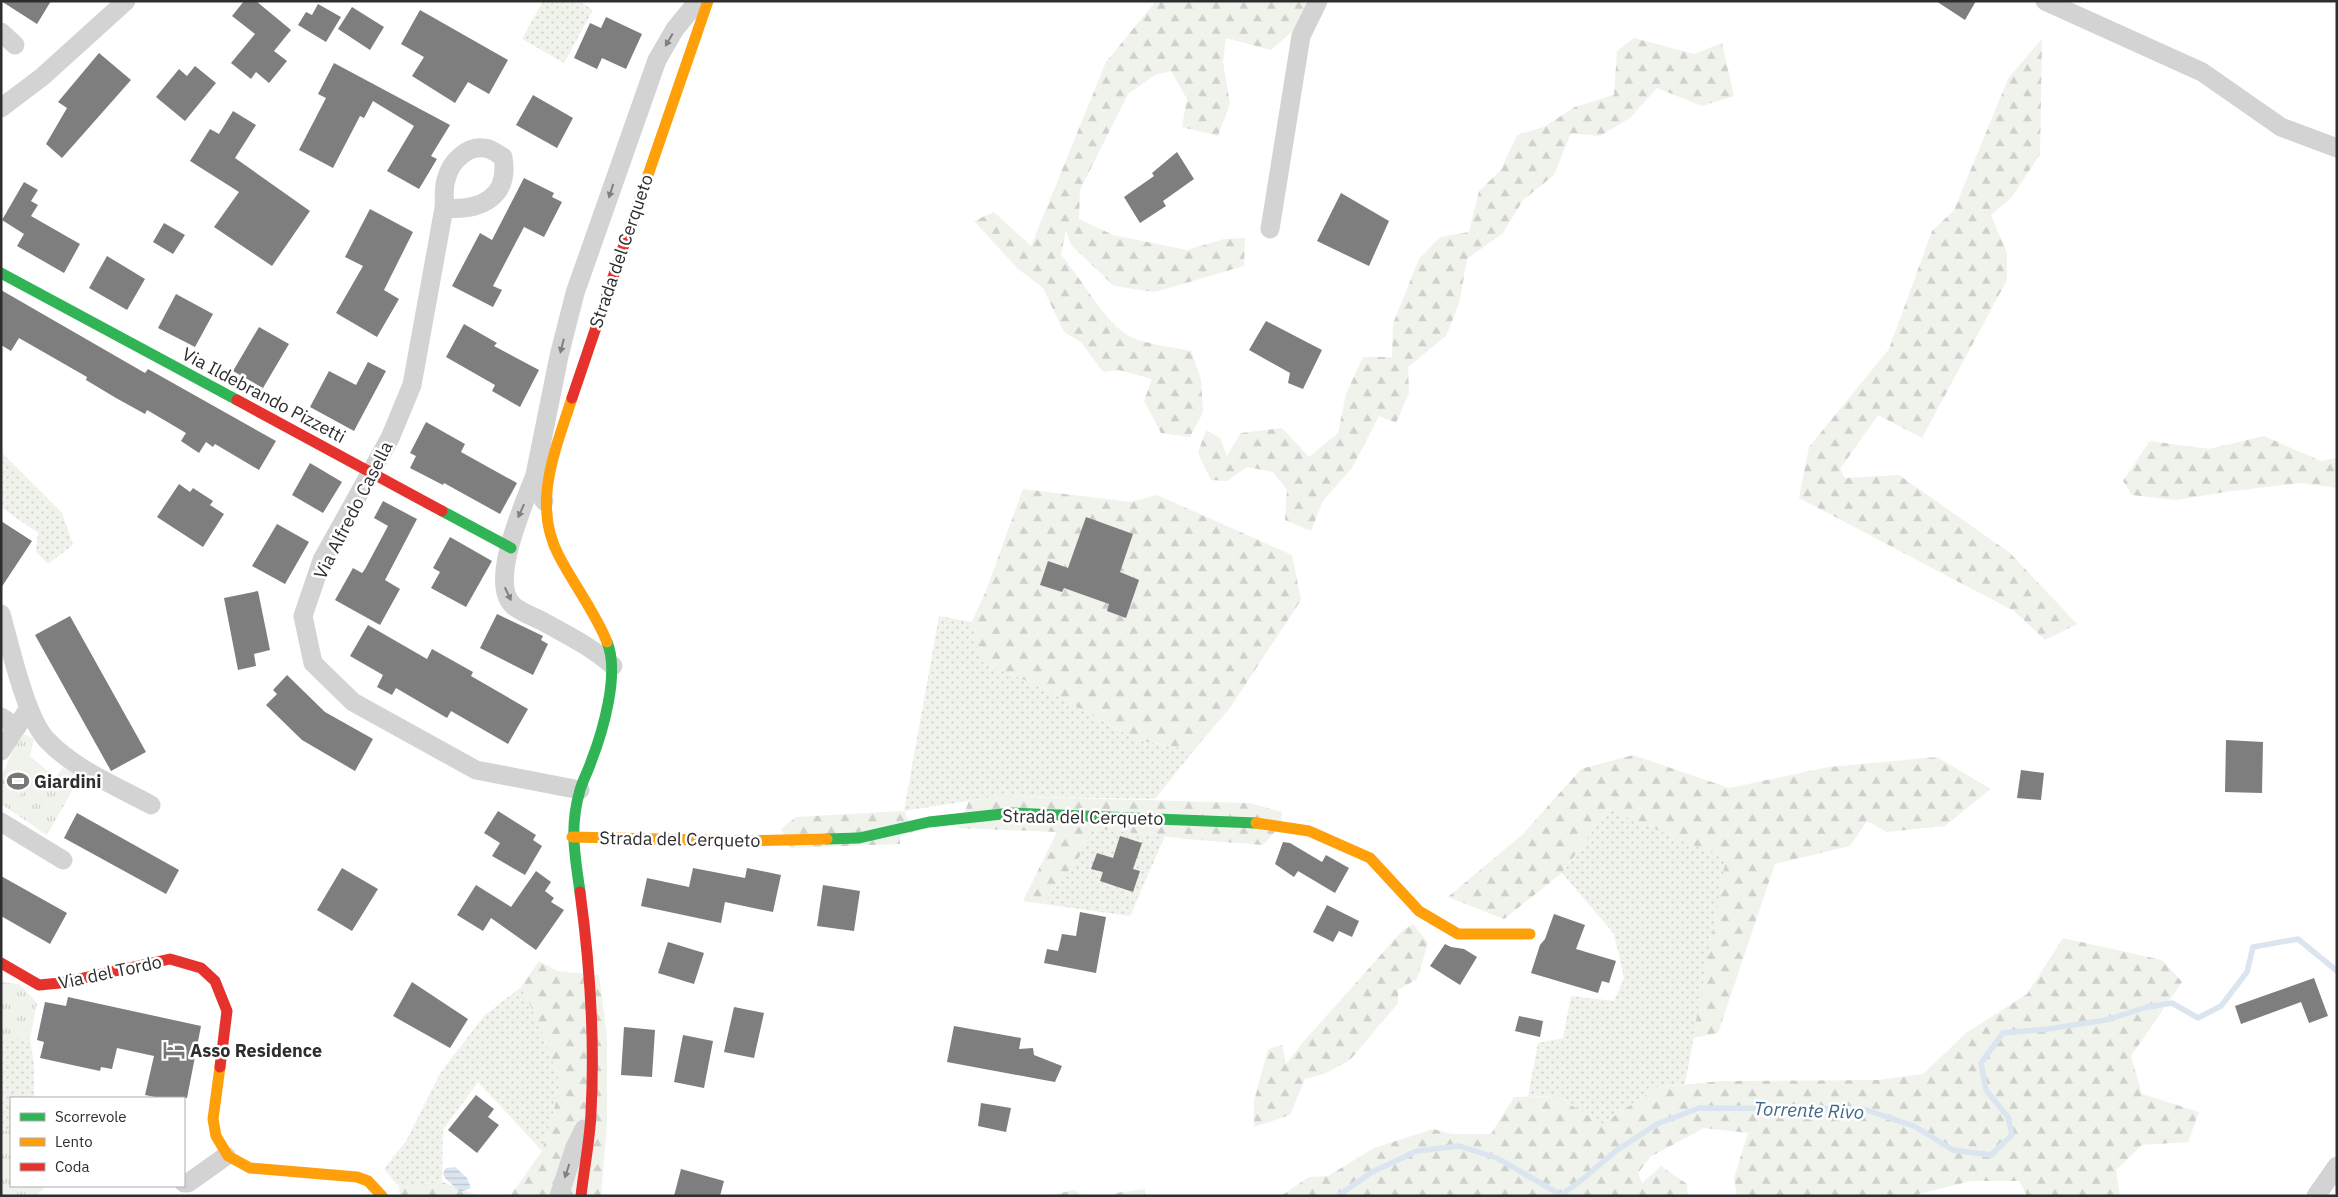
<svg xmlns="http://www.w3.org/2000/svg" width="2338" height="1197" font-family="'IBM Plex Sans',sans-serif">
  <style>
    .grass { fill: url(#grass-dots) }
    .forest { fill: url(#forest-firs) }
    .park { fill: url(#park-tufts) }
    .pitch { fill: #f0f3ec }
    .water { fill: url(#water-rules) }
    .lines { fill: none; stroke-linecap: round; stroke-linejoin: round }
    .stream { stroke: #dbe5f0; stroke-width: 5.5 }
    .building { fill: #7e7e7e }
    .street { stroke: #d3d3d3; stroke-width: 19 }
    .fast { stroke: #30b455; stroke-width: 11 }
    .slow { stroke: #ff9f0a; stroke-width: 11 }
    .jam { stroke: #e5322d; stroke-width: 11 }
    .oneway { fill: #808080 }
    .labels { text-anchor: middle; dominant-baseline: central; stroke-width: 5; stroke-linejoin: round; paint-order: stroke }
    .street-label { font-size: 18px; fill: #2e2e2e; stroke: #fff }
    .poi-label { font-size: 18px; font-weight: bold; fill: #2e2e2e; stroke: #fff; text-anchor: start }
    .water-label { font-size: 19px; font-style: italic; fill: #43688a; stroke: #fff }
  </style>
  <defs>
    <pattern id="grass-dots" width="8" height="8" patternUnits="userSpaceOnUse" patternTransform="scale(1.25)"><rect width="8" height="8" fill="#f0f3ec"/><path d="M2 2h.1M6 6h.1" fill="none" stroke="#ced1cb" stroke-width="1.8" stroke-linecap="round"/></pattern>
    <pattern id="forest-firs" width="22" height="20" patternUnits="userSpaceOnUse" patternTransform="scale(1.25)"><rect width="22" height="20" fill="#f0f3ec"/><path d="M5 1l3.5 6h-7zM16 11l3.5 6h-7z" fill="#ced1cb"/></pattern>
    <pattern id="park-tufts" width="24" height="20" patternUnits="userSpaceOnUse" patternTransform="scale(1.25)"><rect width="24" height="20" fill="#f0f3ec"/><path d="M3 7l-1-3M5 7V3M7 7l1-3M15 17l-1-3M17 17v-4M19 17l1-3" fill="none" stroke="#ced1cb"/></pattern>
    <pattern id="water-rules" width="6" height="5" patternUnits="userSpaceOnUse" patternTransform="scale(1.25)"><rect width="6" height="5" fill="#dbe5f0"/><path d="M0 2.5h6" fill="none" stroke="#bcc5ce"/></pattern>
  </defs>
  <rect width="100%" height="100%" fill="#fff"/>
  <path class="grass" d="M543,1H579L593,10L564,63L522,39Z
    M1,452L62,513L73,545L48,564L36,552L38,533L1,507Z
    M939,616L972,622L981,661L1045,689L1137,740L1194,750L1155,799L1000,796L904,811Z
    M1608,809L1727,859L1685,1084L1658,1087L1602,1124L1556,1096H1528L1538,1043L1563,1038L1571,996L1614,1001L1624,978L1614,934L1562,873Z
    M1092,828L1165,836L1130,916L1043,904L1060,881L1077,862Z
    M521,987L539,1023L561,1085L542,1151L478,1082L443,1130L442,1182L399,1187L384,1169L406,1141L441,1072L484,1016Z
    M1,1038H30L34,1065V1098H11V1130L1,1131Z"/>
  <path class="forest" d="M1156,1H1307L1293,31L1271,50L1226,38L1223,62L1230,104L1218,136L1182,127L1187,99L1171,71L1155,75L1128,94L1080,190L1079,219L1113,235L1187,250L1224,239L1245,238L1244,266L1155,292L1114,286L1071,245L1066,230L1061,255C1083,280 1100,316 1127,335C1139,343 1176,348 1191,351L1201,379L1203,412L1190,437L1161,433L1144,401L1152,379L1119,370L1103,372L1081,342L1064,332L1043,288L1017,268L974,221L994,212L1031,246L1106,62Z
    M1634,38L1694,54L1722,43L1734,96L1702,106L1657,88L1630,118L1600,136L1571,133L1554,175L1523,200L1503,233L1467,259L1459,304L1446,336L1408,367L1409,393L1396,423L1379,416L1352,468L1323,501L1311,531L1285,520L1287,490L1273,472L1247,467L1227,481L1211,480L1198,453L1206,430L1220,438L1227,456L1241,433L1282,428L1309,457L1338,433L1346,394L1363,357H1392L1393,324L1419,259L1440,237L1469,232L1479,191L1501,170L1517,135L1544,127L1575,107L1614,95L1617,51Z
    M2042,39L2040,154L2012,197L1991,215L2007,253V280L1922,438L1878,415L1840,469L1845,478L1899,475L2010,553L2077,624L2045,640L2014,611L1799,498L1809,447L1889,349L1932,231L1954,210L2009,77Z
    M2264,436L2321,461L2337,458V488L2301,483L2232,491L2175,500L2132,495L2123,481L2150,441L2209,449Z
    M1023,489L1131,502L1157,495L1292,555L1301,600L1230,708L1194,750L1137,740L1045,689L980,661L972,622L986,591Z
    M1633,755L1729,788L1829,767L1937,757L1991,789L1945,826L1887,832L1867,821L1850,846L1775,864L1718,1033L1693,1038L1726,859L1608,809L1562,873L1504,919L1448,897L1523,834L1581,769Z
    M1000,796L1250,803L1282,812L1281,825L1263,845L1186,839L1092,828L1077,862L1060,881L1043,904L1023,901L1057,832L958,828L969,801Z
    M904,811L914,832L900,835V844L790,848L781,829L796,817Z
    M1413,924L1428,943L1417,979L1398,990V1003L1350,1060L1324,1074L1305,1079L1290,1115L1254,1127V1101L1268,1049L1282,1045L1286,1064L1304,1041L1403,930Z
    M2063,938L2162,960L2182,982L2131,1056L2142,1094L2199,1112L2188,1142L2142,1145L2116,1170L2120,1196H2027L2019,1181H1971L1911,1196H1737L1734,1178L1748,1133L1704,1128L1650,1157L1638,1173L1642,1183L1661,1166L1687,1184L1688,1196H1281L1309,1177L1328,1176L1374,1148L1433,1129L1452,1134H1491L1514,1097L1556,1096L1602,1124L1658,1087L1722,1081L1878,1080L1923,1074L1966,1033L2027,994Z
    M539,961L557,971L599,975L607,1036V1124L601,1196H510L542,1151L561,1085L539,1023L521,987Z
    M442,1182L480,1196H400L399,1187Z
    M1145,1189V1196H1115V1193Z
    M1075,1190L1083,1196H1046Z"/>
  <path class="park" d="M24,734L34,739L30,756L55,777L63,768L80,777L47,835L1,804V777L16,745Z
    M1,982L19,984L37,1003L30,1038H1Z
    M11,1130V1186H46L36,1196H1V1131Z"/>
  <path class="pitch" d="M18,763L35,773L13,806L1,798V789Z"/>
  <path class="water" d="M455,1167L467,1178L471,1188L460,1192L445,1178L443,1173L446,1168Z"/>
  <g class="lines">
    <path class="stream" d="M1338,1196L1372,1172L1417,1151L1459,1146L1497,1158L1561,1195L1578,1183L1617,1150L1657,1124L1699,1108L1863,1109L1914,1126L1953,1150L1991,1155L2012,1135L2008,1117L1986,1090L1981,1063L2003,1033L2048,1029L2106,1020L2147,1007L2172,1003L2198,1018L2221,1006L2247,972L2253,947L2298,939L2337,971"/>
  </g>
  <path class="building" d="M1,1H51L37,24Z
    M244,1H256L291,30L274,51L287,61L269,83L256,72L251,79L231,63L255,34L232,16Z
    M1936,1H1976L1965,20Z
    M318,4L341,17L326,42L298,25L306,12L312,15Z
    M352,7L384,27L370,50L338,29Z
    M420,10L508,60L489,94L468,82L455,103L412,76L424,57L401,44Z
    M606,17L642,34L626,69L602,58L597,69L574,58L590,23L601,28Z
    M99,53L131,80L62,158L46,144L67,108L58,102Z
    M334,63L450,125L431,156L437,159L419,189L387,171L414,126L373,101L364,118L360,116L333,168L299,150L326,98L318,94Z
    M195,66L216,83L185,121L156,97L179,69L187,76Z
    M533,95L573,118L557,148L516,125Z
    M233,111L256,125L235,158L310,211L272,266L214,227L239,192L190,161L210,129L219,134Z
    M1177,152L1194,179L1163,201L1166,206L1140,223L1124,197L1154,176L1152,173Z
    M524,178L554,193L552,197L562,202L544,237L524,227L493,286L502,290L493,307L452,286L480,233L492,240Z
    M24,182L38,190L31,201L38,205L31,216L80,244L64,273L17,246L24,234L2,220Z
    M1341,193L1389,221L1369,266L1317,241Z
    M370,209L413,232L384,290L399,299L377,337L336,313L363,266L345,257Z
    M164,223L185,235L173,254L153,242Z
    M107,256L145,279L127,310L89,288Z
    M1,290L145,373L148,369L276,441L259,470L215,444L213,447L206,442L199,453L181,441L186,433L147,410L145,414L116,398L86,380L87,377L19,338L11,351L1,345Z
    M176,294L213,314L195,347L158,328Z
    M1266,321L1322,350L1303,389L1288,383L1290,373L1249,350Z
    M464,324L497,343L494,346L539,370L520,407L492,391L495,385L446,357Z
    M259,327L289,344L263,388L233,371Z
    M368,362L386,371L354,431L310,407L329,371L356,385Z
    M426,422L465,444L461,452L517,483L500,514L444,483L443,485L410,468L416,456L410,453Z
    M310,463L342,482L323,513L292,495Z
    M179,484L190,492L193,488L213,501L210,505L224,514L203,547L157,517Z
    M383,501L417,519L385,580L400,589L380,625L335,600L353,568L362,573L365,569L388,526L374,518Z
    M1086,517L1133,534L1120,572L1139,580L1126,618L1107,611L1109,604L1064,588L1062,592L1040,585L1048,561L1068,568Z
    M1,521L32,541L1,588Z
    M277,524L309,542L285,584L252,566Z
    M450,537L492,561L466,607L431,588L440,572L433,568Z
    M258,591L270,650L254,654L256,666L238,670L224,598Z
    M497,614L543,636L541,640L548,644L533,675L480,648Z
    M70,616L146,752L111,771L35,635Z
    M368,625L427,659L432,649L473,672L471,676L528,709L508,744L451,711L447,718L396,688L392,695L377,687L383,675L350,656Z
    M287,675L325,712L373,739L355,771L302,740L266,705L277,694L273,690Z
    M2226,740L2263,742L2262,793L2225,792Z
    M2021,770L2044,773L2041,800L2017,798Z
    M498,811L536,835L533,840L542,846L525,875L492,856L500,843L484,833Z
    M77,813L179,870L166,894L64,838Z
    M1120,836L1142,843L1133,869L1140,871L1133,892L1100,881L1103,872L1091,869L1097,853L1113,858Z
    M1283,842L1290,843L1322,862L1326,855L1349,868L1335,893L1298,871L1294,877L1275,864Z
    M342,868L378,889L352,931L317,910Z
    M693,868L745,878L747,868L781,875L773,912L725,902L721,923L641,906L647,878L689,887Z
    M536,871L551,882L545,891L554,898L551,902L564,910L536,950L491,918L483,931L457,915L476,885L511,907Z
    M1,876L67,913L50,944L1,916Z
    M823,885L860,891L854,931L817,926Z
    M1327,905L1359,921L1352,937L1339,931L1333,942L1313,932Z
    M1080,912L1106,917L1096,973L1044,963L1047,949L1058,951L1062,934L1076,936Z
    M1554,914L1585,925L1576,949L1616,961L1609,983L1602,981L1598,993L1531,973L1540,945L1545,939Z
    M668,942L704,953L694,984L658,973Z
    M1445,944L1451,947L1464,949L1477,957L1460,985L1430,966Z
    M2314,978L2328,1016L2309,1023L2301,1002L2241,1024L2235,1006Z
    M412,982L468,1019L450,1048L393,1016Z
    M68,997L201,1026L187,1098H160L145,1095L154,1056L117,1048L112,1069L101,1067L100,1071L40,1058L44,1042L37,1040L45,1002L66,1006Z
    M734,1007L764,1013L754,1058L724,1052Z
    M1519,1016L1543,1021L1540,1037L1515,1031Z
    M954,1026L1021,1038L1019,1049L1033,1048L1034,1055L1062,1066L1055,1082L947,1062Z
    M624,1027L655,1030L652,1077L621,1075Z
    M683,1035L713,1041L704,1088L674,1082Z
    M476,1095L494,1109L488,1117L499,1125L477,1153L448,1130Z
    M981,1103L1011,1108L1006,1132L978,1126Z
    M681,1169L724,1181L720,1196H674Z"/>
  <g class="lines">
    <path class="street" d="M2045,1L2202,72L2281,127L2337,148
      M1,32L15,45
      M1,108L42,77L126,1
      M444,208C480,211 510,198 503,157C499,155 494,151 489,149C468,143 450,162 446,180C443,189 445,200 444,208L412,385L390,438L322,560L303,616L313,663L353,702L476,770L580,790
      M1270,229L1301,36L1318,1
      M535,475C525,502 486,586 515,607C523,613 534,617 542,621C567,635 592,647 613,666
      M544,501L538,489L535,475L559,356L575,293L657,60L675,29L698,1
      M1,614C10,645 26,719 47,740C74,769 116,786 151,805
      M1,717L17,727
      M1,751L29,708
      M1,822L63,860
      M184,1183H188L226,1156
      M559,1196L575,1147L584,1129
      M2316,1196L2337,1166"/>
    <path class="fast" d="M1,273L237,400
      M442,511L511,548
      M827,839L859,838L929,822L1011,813L1256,823
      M580,892C575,855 569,828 580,790C583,780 588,771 591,762C603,731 620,673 607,642"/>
    <path class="slow" d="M627,236L708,1
      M572,398C556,449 531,504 559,556C574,585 595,612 607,642
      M1256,823L1309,831L1370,858L1419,911L1458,934H1530
      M572,837L744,841L827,839
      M220,1067L213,1119L216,1136L228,1156L250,1168L357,1177L368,1181L382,1196"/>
    <path class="jam" d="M572,398L627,236
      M237,400L442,511
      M580,892C590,965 595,1039 591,1113C590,1140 584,1168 581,1196
      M1,963L39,985L60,983L170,959L201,968L215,981L227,1011L220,1067"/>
  </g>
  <defs><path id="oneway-solid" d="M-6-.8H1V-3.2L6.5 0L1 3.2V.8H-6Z" transform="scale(1.25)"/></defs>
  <g class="oneway">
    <use href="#oneway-solid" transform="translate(669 40) rotate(120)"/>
    <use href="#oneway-solid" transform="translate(611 191) rotate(108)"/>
    <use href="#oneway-solid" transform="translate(562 346) rotate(104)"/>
    <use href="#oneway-solid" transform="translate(521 511) rotate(114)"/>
    <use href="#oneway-solid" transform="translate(508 594) rotate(65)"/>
    <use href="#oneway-solid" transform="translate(567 1171) rotate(108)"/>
  </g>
  <defs>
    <g id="stadium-bare" transform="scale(1.725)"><path d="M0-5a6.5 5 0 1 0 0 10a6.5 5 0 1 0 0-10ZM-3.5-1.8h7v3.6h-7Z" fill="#777" stroke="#fff" stroke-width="2.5" paint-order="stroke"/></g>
    <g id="hotel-bare" transform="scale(1.725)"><path d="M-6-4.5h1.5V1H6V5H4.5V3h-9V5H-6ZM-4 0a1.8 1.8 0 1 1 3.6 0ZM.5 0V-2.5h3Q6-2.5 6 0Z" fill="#777" stroke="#fff" stroke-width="2.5" paint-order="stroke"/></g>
  </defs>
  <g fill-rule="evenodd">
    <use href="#stadium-bare" x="18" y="781"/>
    <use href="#hotel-bare" x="174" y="1050"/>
  </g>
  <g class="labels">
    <g class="street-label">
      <text transform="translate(621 251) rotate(-71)">Strada del Cerqueto</text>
      <text transform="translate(264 395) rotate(28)">Via Ildebrando Pizzetti</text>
      <text transform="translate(353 510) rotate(-63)">Via Alfredo Casella</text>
      <text transform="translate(1083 817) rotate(1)">Strada del Cerqueto</text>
      <text transform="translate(680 839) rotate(1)">Strada del Cerqueto</text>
      <text transform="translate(110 972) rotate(-12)">Via del Tordo</text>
    </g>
    <g class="poi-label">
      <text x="34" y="781">Giardini</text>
      <text x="190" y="1050">Asso Residence</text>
    </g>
    <g class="water-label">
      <text transform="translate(1809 1110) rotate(2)">Torrente Rivo</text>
    </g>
  </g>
  <rect width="2338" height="1197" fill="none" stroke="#2e2e2e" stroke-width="5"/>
  <rect x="10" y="1097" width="175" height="90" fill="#ffffff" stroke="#ababab"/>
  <rect x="20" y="1113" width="25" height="8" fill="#30b455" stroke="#ababab"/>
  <text x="55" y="1122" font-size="15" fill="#2e2e2e">Scorrevole</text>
  <rect x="20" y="1138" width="25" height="8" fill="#ff9f0a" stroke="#ababab"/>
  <text x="55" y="1147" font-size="15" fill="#2e2e2e">Lento</text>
  <rect x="20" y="1163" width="25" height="8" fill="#e5322d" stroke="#ababab"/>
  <text x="55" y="1172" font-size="15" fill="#2e2e2e">Coda</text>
</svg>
